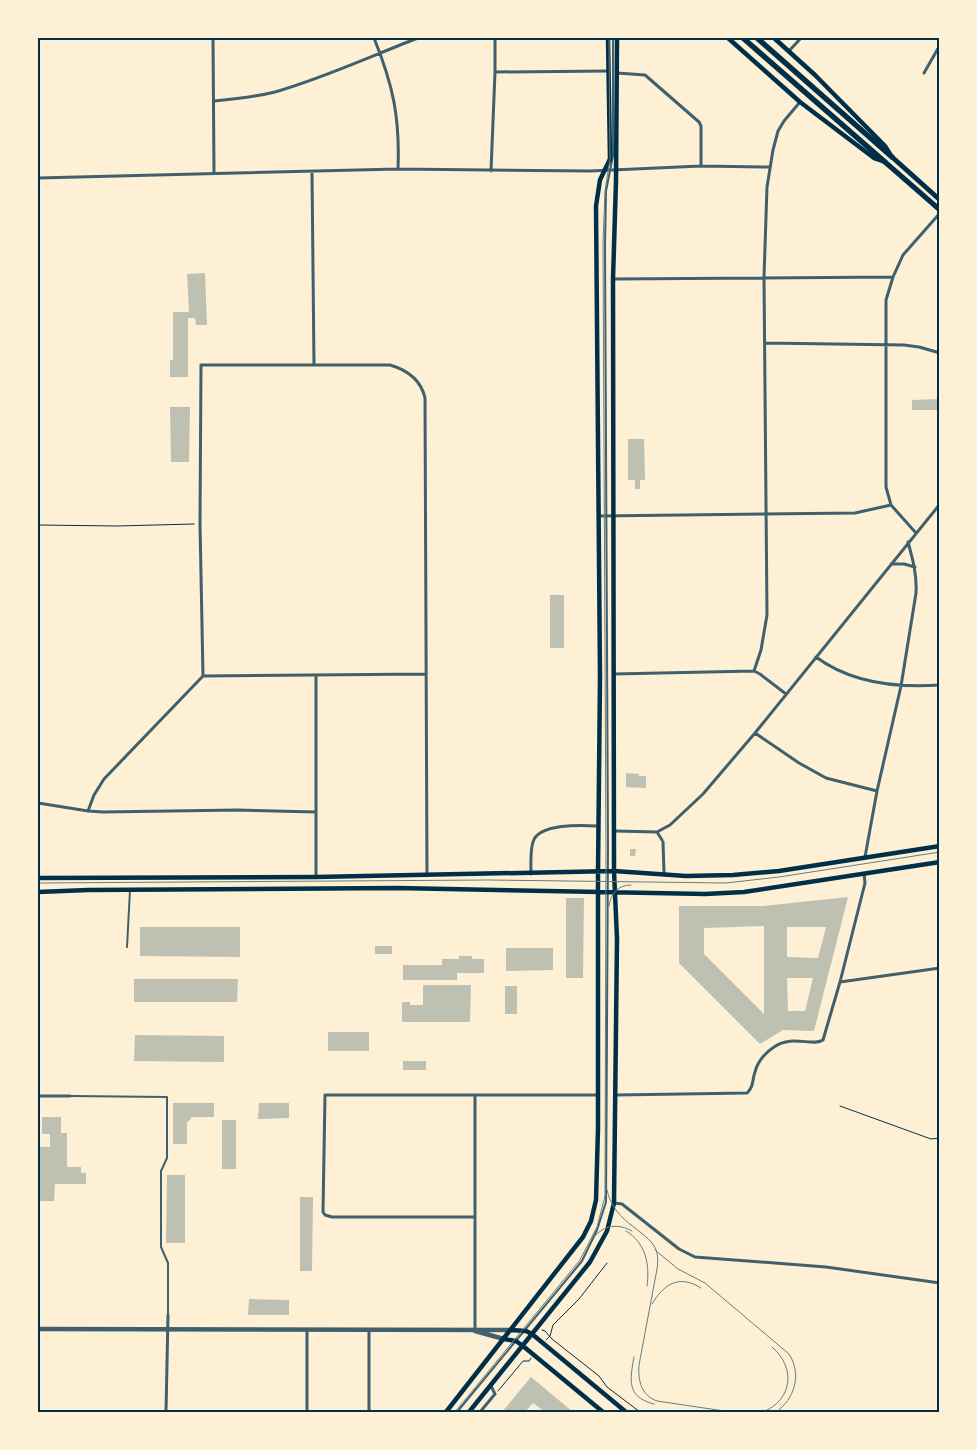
<svg xmlns="http://www.w3.org/2000/svg" width="977" height="1450" font-family="'Alegreya Sans',sans-serif">
  <style>
    .building { fill: #bec0b2; fill-rule: evenodd }
    .lines { fill: none; stroke-linecap: round; stroke-linejoin: round }
    .path { stroke: #003049; stroke-width: 1 }
    .service { stroke: #3f606c; stroke-width: 2 }
    .minor { stroke: #3f606c; stroke-width: 3 }
    .tertiary { stroke: #3f606c; stroke-width: 4.5 }
    .secondary { stroke: #003049; stroke-width: 4.5 }
    .primary { stroke: #003049; stroke-width: 5 }
    .trunk { stroke: #003049; stroke-width: 5.5 }
    .tram { stroke: #657d81; stroke-width: 1 }
    .neatline { fill: none; stroke: #003049; stroke-width: 2 }
  </style>
  <rect width="100%" height="100%" fill="#fdf0d5"/>
  <path class="building" d="M205,273L207,325H196L195,318H188V377H170V360H173V312H189L187,274Z
    M940,399V410H912V400Z
    M170,407H190L189,462H171Z
    M628,439H644L645,480H640V489H635V480H628Z
    M550,595H564V648H550Z
    M626,773L639,774V776H646V788L626,787Z
    M630,849H636L635,856H630Z
    M848,897L814,1031L783,1030L760,1044L679,963V906H763ZM764,926V1014L704,954V928ZM787,927H826L818,958L787,957ZM787,978H813L805,1011H788Z
    M566,898H584L583,978H566Z
    M140,927H240V957L140,956Z
    M375,946H392V954H375Z
    M506,948H553V970L506,971Z
    M459,956H472V959H484V973H457V980H403V965H442V959H459Z
    M134,979H238L237,1002H134Z
    M423,985H471L470,1022H402V1002H410V1005H423Z
    M505,986H517V1014H505Z
    M328,1032H369V1051H328Z
    M135,1035L224,1036V1062L134,1061Z
    M403,1061H426V1070H403Z
    M173,1103H214V1117H191V1119L187,1122V1144H173Z
    M259,1103H289V1118L258,1119Z
    M42,1117H61V1133H67V1167H81V1173H86V1184H55L54,1201H40V1197H38V1147H50V1134H42Z
    M222,1120H236V1169H222Z
    M167,1175H185V1243H166Z
    M300,1197H313L312,1271H300Z
    M249,1299L289,1300V1315H248Z
    M531,1377L573,1412H545L533,1403L525,1412H502Z"/>
  <g class="lines">
    <path class="path" d="M38,525L117,526L194,524
      M840,1106L931,1139L940,1138
      M542,1330L545,1331L552,1339L599,1376L607,1387L640,1412
      M546,1340L550,1336L553,1325L579,1299L607,1263
      M498,1391L523,1361H529L531,1358"/>
    <path class="service" d="M127,947L130,890
      M71,1096L167,1097V1158L161,1171V1247L168,1263V1315
      M457,1412L582,1261L597,1230L606,1202L608,847L605,246L606,191L613,156V38"/>
    <path class="minor" d="M213,38L214,173
      M374,38C393,85 400,117 398,169
      M937,38L940,39
      M789,51L801,38
      M495,72L608,71
      M617,73L645,75L699,122L701,126V166
      M924,73L940,45
      M214,101C235,99 255,97 275,92C324,78 371,56 418,38
      M491,171L495,72V38
      M312,172L314,365
      M38,178L398,169L590,171L701,166L770,167
      M613,279L893,277
      M765,343L904,345L919,347L940,353
      M599,516L855,513L891,505
      M916,533L891,505L886,487V300L893,277L903,255L940,213
      M891,564H904L915,567
      M816,657C851,683 898,688 940,685
      M754,671L761,650L767,615L764,277L767,187L773,150L778,131L784,121L800,102
      M614,674L754,671L760,674L786,694
      M203,676L200,524L201,365H390C407,370 421,380 425,398L427,875
      M316,676V877
      M755,733L799,763L826,778L877,791
      M38,803L88,811L103,812L238,810L316,812
      M88,811L94,795L104,779L203,676L426,674
      M615,831L657,832L670,825L703,794L755,733L940,504
      M657,832L662,840
      M663,842L664,873
      M865,857L877,791L901,686L916,593C917,575 913,560 908,542
      M531,874C531,864 530,851 533,842C538,823 583,825 598,826
      M938,969L940,978
      M840,982L940,968
      M616,1095L747,1093C754,1087 752,1080 755,1072C758,1061 765,1053 774,1047C792,1034 813,1047 823,1040L840,982L865,883L864,874
      M38,1096H70
      M475,1096V1330
      M614,1203L622,1204L679,1249L695,1257L826,1267L940,1283
      M474,1217H332L325,1215L323,1212L325,1095H598
      M369,1330V1412
      M166,1412L168,1315
      M307,1412V1330
      M480,1412L495,1394L491,1386"/>
    <path class="tertiary" d="M38,1329L511,1330
      M475,1331L504,1339"/>
    <path class="secondary" d="M728,38L800,102L874,158L883,161
      M774,38L815,75L885,146L890,154
      M38,878L316,877L614,871L686,876L733,875L779,871L940,846
      M38,892L88,890L397,888L705,894L744,892L940,862
      M511,1330L526,1331L532,1334L626,1412
      M504,1339L516,1341L523,1346L603,1412
      M446,1412L583,1237L591,1221L596,1200L598,1128V873L600,677L596,206L600,180L610,159L608,38
      M469,1412L590,1262L607,1231L614,1203L617,939L614,871L613,279L616,181L617,38"/>
    <path class="primary" d="M892,157L940,200
      M885,162L940,210"/>
    <path class="trunk" d="M743,38L885,162
      M757,38L892,157"/>
    <path class="tram" d="M38,883L488,880L726,883L779,877L940,852
      M609,906C611,893 618,885 631,885
      M607,1190C614,1225 652,1231 657,1253C658,1258 658,1264 657,1269L639,1365C638,1381 641,1395 657,1401L731,1412
      M626,1231C646,1243 650,1265 647,1286
      M594,1237C604,1225 618,1223 632,1231
      M655,1250L678,1269L705,1283L789,1354C802,1374 795,1399 776,1412
      M652,1304C664,1284 679,1274 701,1288
      M634,1357C630,1380 626,1397 654,1404
      M455,1412L580,1260L597,1227L605,1196L606,853L603,243L605,191L610,159L609,38
      M763,1412C793,1400 796,1367 772,1347"/>
  </g>
  <rect width="977" height="1450" fill="none" stroke="#fdf0d5" stroke-width="78"/>
  <rect x="39" y="39" width="899" height="1372" class="neatline"/>
</svg>
